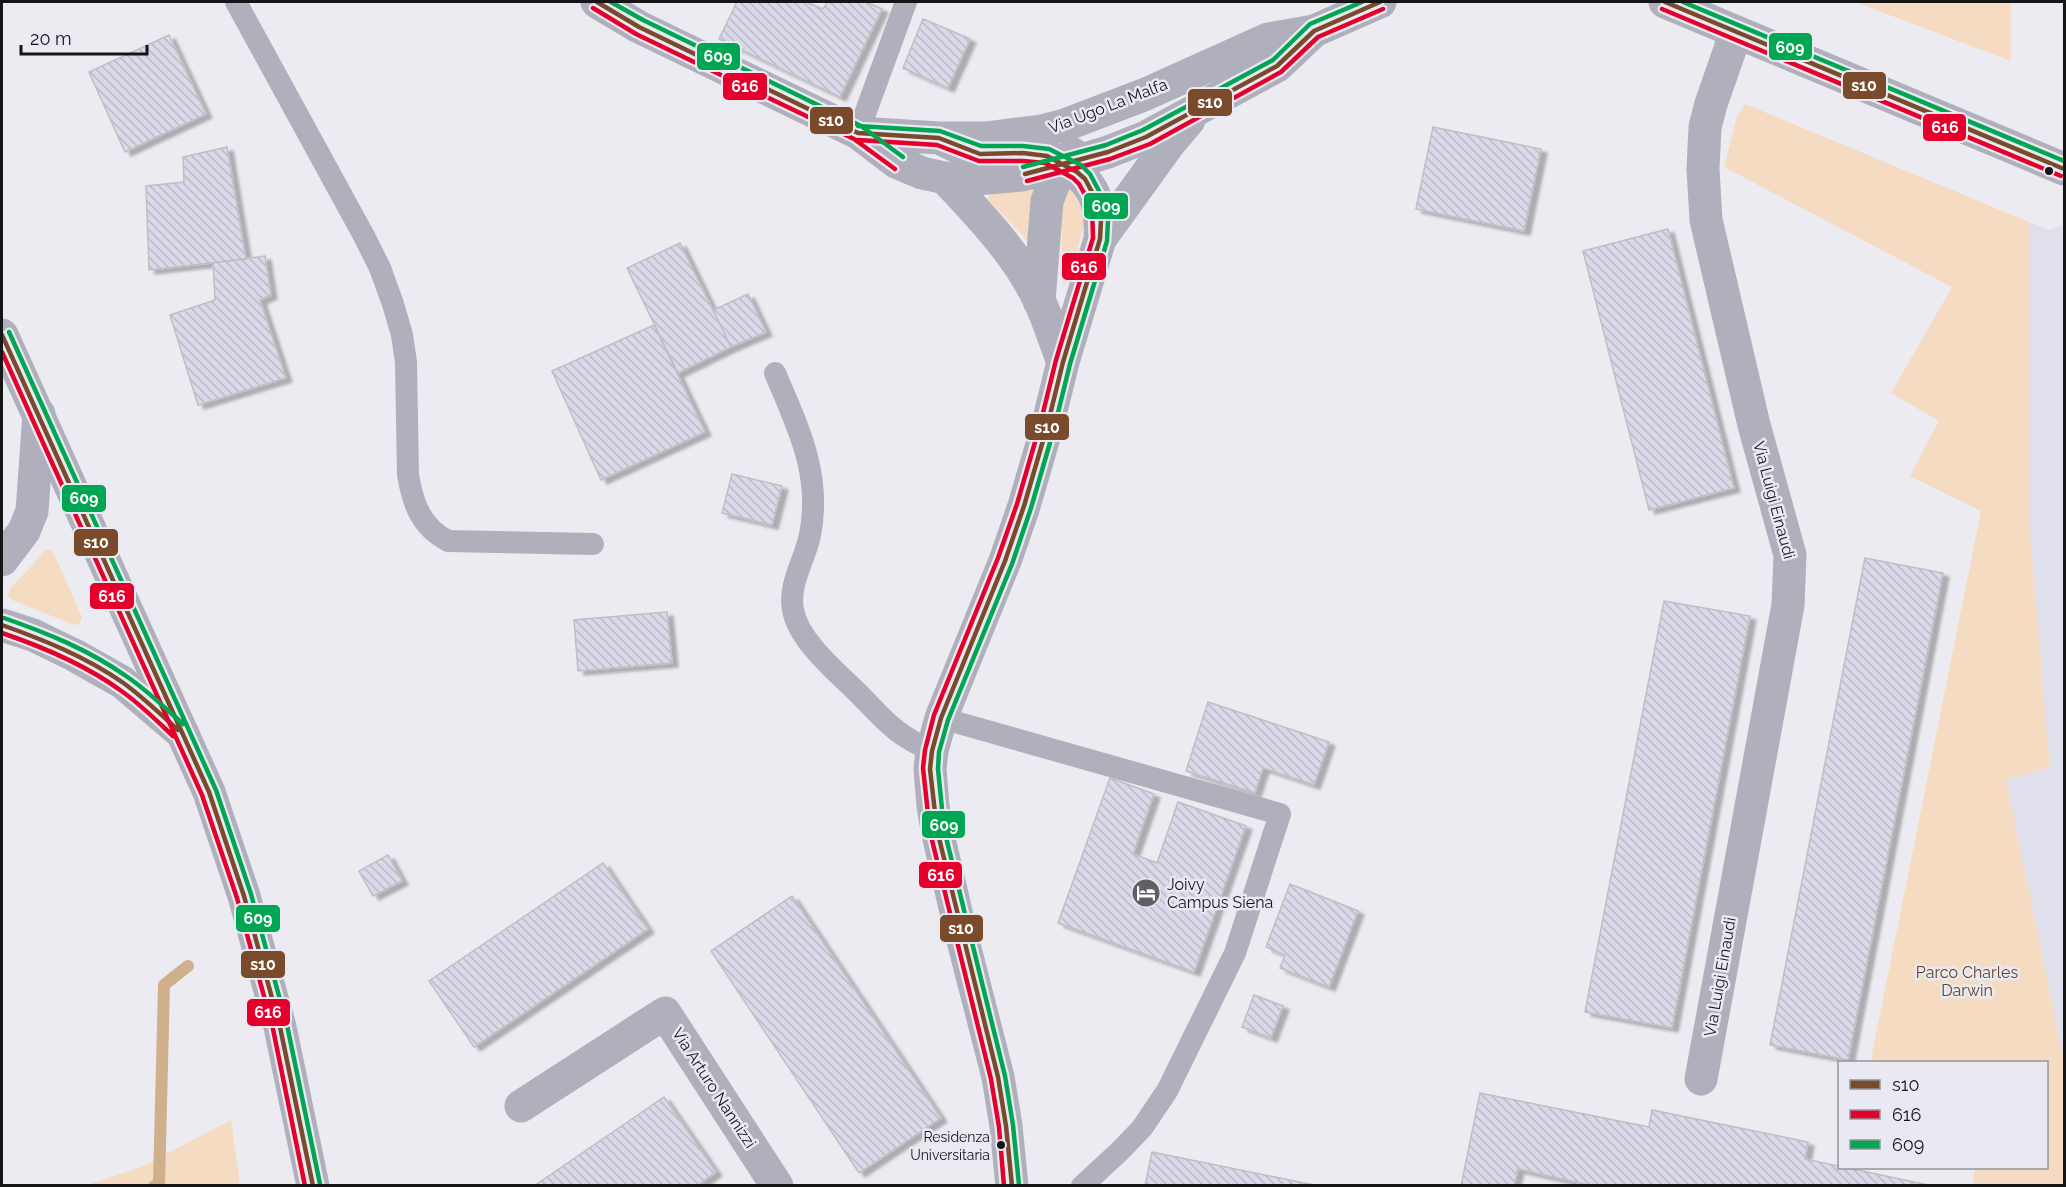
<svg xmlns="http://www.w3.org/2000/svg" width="2066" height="1187" font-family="Raleway,sans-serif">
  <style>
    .built { fill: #e0dfec }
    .green { fill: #f5dbc1 }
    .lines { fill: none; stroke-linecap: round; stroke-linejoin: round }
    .stream { stroke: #cfaf8c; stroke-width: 12 }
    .building { fill: url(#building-back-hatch); stroke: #bfbec3; stroke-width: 1.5; filter: url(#shadow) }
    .service { stroke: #b0b0bc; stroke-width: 22 }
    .minor { stroke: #b0b0bc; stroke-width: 33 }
    .tertiary { stroke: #b0b0bc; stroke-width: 33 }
    .secondary { stroke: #b0afbc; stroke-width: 33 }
    .bus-1-casing { stroke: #e9e9f3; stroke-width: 9 }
    .bus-2-casing { stroke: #e9e9f3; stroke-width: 9 }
    .bus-3-casing { stroke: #e9e9f3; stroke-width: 9 }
    .bus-1 { stroke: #7a4b2a; stroke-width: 4.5 }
    .bus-2 { stroke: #e4002b; stroke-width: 4.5 }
    .bus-3 { stroke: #00a651; stroke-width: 4.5 }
    .bus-dot { fill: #151518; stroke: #e9e9f3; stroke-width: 2 }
    .labels { text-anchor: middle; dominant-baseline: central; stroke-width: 5; stroke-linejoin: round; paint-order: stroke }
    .bus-label { font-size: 14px; fill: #151518; stroke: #e9e9f3; text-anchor: end }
    .street-label { font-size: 16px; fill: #151518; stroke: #e9e9f3 }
    .poi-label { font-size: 16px; fill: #151518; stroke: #e9e9f3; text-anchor: start }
    .park-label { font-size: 16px; fill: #67461e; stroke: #e9e9f3 }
    .line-badge { stroke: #e9e9f3; stroke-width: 2 }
    .badge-label { font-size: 16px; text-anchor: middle; font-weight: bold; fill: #fff }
  </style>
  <defs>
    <pattern id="building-back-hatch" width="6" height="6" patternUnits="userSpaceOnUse" patternTransform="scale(1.5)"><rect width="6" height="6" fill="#dad9e9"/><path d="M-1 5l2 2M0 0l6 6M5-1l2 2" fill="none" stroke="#bab9c7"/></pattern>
    <filter id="shadow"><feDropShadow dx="6" dy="4" stdDeviation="1.5" flood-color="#0004"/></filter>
  </defs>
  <rect width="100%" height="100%" fill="#ebebf1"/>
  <path class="built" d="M2029,222L2048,230L2064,225V1061L2006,779L2050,768L2029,521Z"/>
  <path class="green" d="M1855,2H2011V61Z
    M1745,104L2029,222V521L2050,768L2006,779L2064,1061V1185H1973L1975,1168H2046V1062H1883L1871,1059L1981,511L1910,476L1939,421L1891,393L1952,287L1724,167L1737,117Z
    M1070,180L1086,216L1070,278L1063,287L1061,207Z
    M1033,185L1032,248L1022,234L987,199L992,193Z
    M46,550H50L54,554L82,617L81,621L77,625L72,624L12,600L8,596L10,589Z
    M231,1120L240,1185H88L141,1167Z"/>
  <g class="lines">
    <path class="stream" d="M154,1186L159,1184L164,985L188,966"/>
  </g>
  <path class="building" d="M737,2H806L823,9L827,2H866L882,9L840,97L719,39Z
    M923,19L970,39L948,88L903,68Z
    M169,35L206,114L125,152L89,72Z
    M1433,127L1541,149L1524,231L1416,209Z
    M227,147L246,259L149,270L146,186L184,182L183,157Z
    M1668,229L1734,488L1649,510L1583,251Z
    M680,243L731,347L678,373L627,268Z
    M265,256L271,295L260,300L286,378L198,405L170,315L215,300L213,263Z
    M748,294L766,332L731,347L713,310Z
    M654,325L705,432L601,480L552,371Z
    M732,474L782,486L772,525L722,513Z
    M1865,558L1943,573L1848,1060L1770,1045Z
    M1664,601L1750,616L1672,1028L1585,1012Z
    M667,612L672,663L578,671L574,620Z
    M1208,702L1329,742L1314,785L1263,768L1255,793L1186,771Z
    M1110,778L1154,794L1133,854L1157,863L1178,802L1246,826L1194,972L1058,923Z
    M388,855L402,881L373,896L359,871Z
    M603,863L648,929L474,1047L429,981Z
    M1290,884L1358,911L1329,987L1280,968L1285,955L1266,947Z
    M792,896L941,1118L859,1173L711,951Z
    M1254,995L1283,1006L1271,1038L1242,1027Z
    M1480,1093L1649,1127L1652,1110L1808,1142L1805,1159L1933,1186H1593L1518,1169L1514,1186H1461Z
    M664,1097L716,1172L697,1186H534Z
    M1152,1152L1319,1186H1145Z"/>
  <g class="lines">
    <path class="service" d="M236,2L364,236L380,268L393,304L402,335L406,362L408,475C413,504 421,527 448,541L593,544
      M858,133L906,2
      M775,373C798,427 822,475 810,535C805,560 788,584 793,610C799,642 838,673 860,695C872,707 883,720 896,730C907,739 919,745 932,751
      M941,718L1280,814L1235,953L1167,1091L1142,1128L1120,1151L1082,1186"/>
    <path class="minor" d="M1701,1079L1788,605L1790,555L1754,425L1706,220L1703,169L1705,127L1711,104L1736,32
      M521,1106L665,1013L777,1186"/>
    <path class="tertiary" d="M597,2L639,27L858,133L896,162L922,173L945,178L964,180L1022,175L1065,165L1108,152L1146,137L1277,66L1314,31
      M1665,2L2064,169
      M858,133L939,138H986L1042,131L1065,125L1146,94L1268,39L1314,31L1380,2
      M939,138C952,144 965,152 978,154C996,156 1016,152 1034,153C1044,154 1052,159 1060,163C1094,179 1102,203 1100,239L1063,362L1047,427L1024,506L1005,561L941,718L932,751L930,769L933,806L937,830L960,929L998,1077L1006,1126L1012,1186
      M945,178C980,216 1018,254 1040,302C1049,322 1055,342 1063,362
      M1100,239L1168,145L1189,120
      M1039,301L1047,201L1054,183L1073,154
      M2,560L24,531L32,511L39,414
      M2,625L33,635L74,655L122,682L183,734"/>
    <path class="secondary" d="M2,335L209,792L244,896L280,1027L313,1186"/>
    <g class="bus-1-casing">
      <path id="bus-1" d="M597,2L639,27L858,133L939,138L980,154L1023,153L1047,156L1077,172L1085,179L1099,205L1101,220L1100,239L1063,362L1047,427L1024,506L1005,561L941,718L932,751L930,769L937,830L998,1077L1006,1126L1012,1186
        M1665,2L2064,169
        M1025,174L1108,152L1146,137L1277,66L1314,31L1380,2
        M2,335L209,792L244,896L280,1027L313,1186
        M2,625C44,640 86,657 122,682C142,696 160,714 178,730"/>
    </g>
    <g class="bus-2-casing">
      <path id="bus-2" d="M593,8L636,34L854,139L895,169
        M1662,9L2061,176
        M858,140L937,145L979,161H1023L1045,163L1073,178L1079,184L1092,207L1093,238L1056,360L1040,425L1017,504L998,558L934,715L925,750L923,768L930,832L991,1079L999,1127L1004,1186
        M1027,181L1110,159L1150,144L1281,72L1318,37L1383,9
        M2,352L202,795L237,898L273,1029L305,1186
        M2,633C43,647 84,664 120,690C139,703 156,720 173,736"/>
    </g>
    <g class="bus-3-casing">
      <path id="bus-3" d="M611,2L643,20L861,126L903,157
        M1683,2L2064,161
        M858,126L940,131L981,146H1023L1049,149L1081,165L1090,174L1106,204L1108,220L1107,241L1070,364L1054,429L1031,508L1012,564L948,720L939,752L938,769L944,829L1005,1076L1013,1125L1019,1185
        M1023,167L1106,145L1143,130L1273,60L1310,24L1362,2
        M9,332L216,790L251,894L287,1025L320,1184
        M4,618C47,633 89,650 126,676C147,690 165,708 183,724"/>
    </g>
    <use href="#bus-1" class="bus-1"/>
    <use href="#bus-2" class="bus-2"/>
    <use href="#bus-3" class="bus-3"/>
  </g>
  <defs>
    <g id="hotel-disc" transform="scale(1.5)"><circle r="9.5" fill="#606064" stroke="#e9e9f3"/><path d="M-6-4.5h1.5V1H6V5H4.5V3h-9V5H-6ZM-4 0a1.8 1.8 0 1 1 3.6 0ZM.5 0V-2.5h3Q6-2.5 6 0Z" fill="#fff"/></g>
  </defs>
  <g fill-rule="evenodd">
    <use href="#hotel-disc" x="1146" y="893"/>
  </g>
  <g class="bus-dot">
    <circle cx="2049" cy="171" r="5"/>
    <circle cx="1001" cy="1145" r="5"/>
  </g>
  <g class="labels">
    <g class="bus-label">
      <text x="990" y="1137">Residenza<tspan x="990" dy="18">Universitaria</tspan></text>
    </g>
    <g class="street-label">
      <text transform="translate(1108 106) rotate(-21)">Via Ugo La Malfa</text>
      <text transform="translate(1774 500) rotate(75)">Via Luigi Einaudi</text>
      <text transform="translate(1720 977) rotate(-80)">Via Luigi Einaudi</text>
      <text transform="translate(714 1088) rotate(57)">Via Arturo Nannizzi</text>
    </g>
    <g class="poi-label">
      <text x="1167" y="884">Joivy<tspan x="1167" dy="18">Campus Siena</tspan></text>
    </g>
    <g class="park-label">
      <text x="1967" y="972">Parco Charles<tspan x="1967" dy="18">Darwin</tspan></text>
    </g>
  </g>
  <g class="line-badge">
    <rect x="1768" y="32" width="45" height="29" rx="6" fill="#00a651"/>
    <rect x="696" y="42" width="45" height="29" rx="6" fill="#00a651"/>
    <rect x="1842" y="71" width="45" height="29" rx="6" fill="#7a4b2a"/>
    <rect x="722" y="72" width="46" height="29" rx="6" fill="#e4002b"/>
    <rect x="1187" y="88" width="46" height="29" rx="6" fill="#7a4b2a"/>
    <rect x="809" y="106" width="45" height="29" rx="6" fill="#7a4b2a"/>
    <rect x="1922" y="113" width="45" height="29" rx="6" fill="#e4002b"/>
    <rect x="1083" y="192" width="46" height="28" rx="6" fill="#00a651"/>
    <rect x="1061" y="252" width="46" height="29" rx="6" fill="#e4002b"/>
    <rect x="1024" y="413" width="46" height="28" rx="6" fill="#7a4b2a"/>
    <rect x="61" y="484" width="46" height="29" rx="6" fill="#00a651"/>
    <rect x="73" y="528" width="46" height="29" rx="6" fill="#7a4b2a"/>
    <rect x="89" y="582" width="46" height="28" rx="6" fill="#e4002b"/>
    <rect x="921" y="810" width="45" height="29" rx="6" fill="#00a651"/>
    <rect x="918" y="861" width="45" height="28" rx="6" fill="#e4002b"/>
    <rect x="235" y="904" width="46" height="29" rx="6" fill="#00a651"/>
    <rect x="939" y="914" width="45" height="29" rx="6" fill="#7a4b2a"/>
    <rect x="240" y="950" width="46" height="29" rx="6" fill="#7a4b2a"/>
    <rect x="246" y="998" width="45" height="29" rx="6" fill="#e4002b"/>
  </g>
  <g class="badge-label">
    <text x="1790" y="53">609</text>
    <text x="718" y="62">609</text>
    <text x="1864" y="91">s10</text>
    <text x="745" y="92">616</text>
    <text x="1210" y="108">s10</text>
    <text x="831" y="126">s10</text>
    <text x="1945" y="133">616</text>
    <text x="1106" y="212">609</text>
    <text x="1084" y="273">616</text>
    <text x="1047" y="433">s10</text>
    <text x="84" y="504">609</text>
    <text x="96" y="548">s10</text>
    <text x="112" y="602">616</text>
    <text x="944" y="831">609</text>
    <text x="941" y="881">616</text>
    <text x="258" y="924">609</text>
    <text x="961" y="934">s10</text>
    <text x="263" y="970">s10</text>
    <text x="268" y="1018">616</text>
  </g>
  <rect width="2066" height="1187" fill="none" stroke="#151518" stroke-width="6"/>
  <rect x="1838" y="1061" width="210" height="108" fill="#e9e9f3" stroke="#94949b" stroke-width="1.5"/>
  <rect x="1850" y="1080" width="30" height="9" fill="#7a4b2a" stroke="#94949b" stroke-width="1.5"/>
  <text x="1892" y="1091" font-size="18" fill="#151518">s10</text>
  <rect x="1850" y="1110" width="30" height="9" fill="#e4002b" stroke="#94949b" stroke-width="1.5"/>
  <text x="1892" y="1121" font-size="18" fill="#151518">616</text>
  <rect x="1850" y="1140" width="30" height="9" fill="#00a651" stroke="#94949b" stroke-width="1.5"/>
  <text x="1892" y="1151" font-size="18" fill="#151518">609</text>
  <path d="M21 45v9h126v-9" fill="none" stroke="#151518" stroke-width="3"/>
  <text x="30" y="45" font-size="18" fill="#151518" stroke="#e9e9f3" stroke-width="4.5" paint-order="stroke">20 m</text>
</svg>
